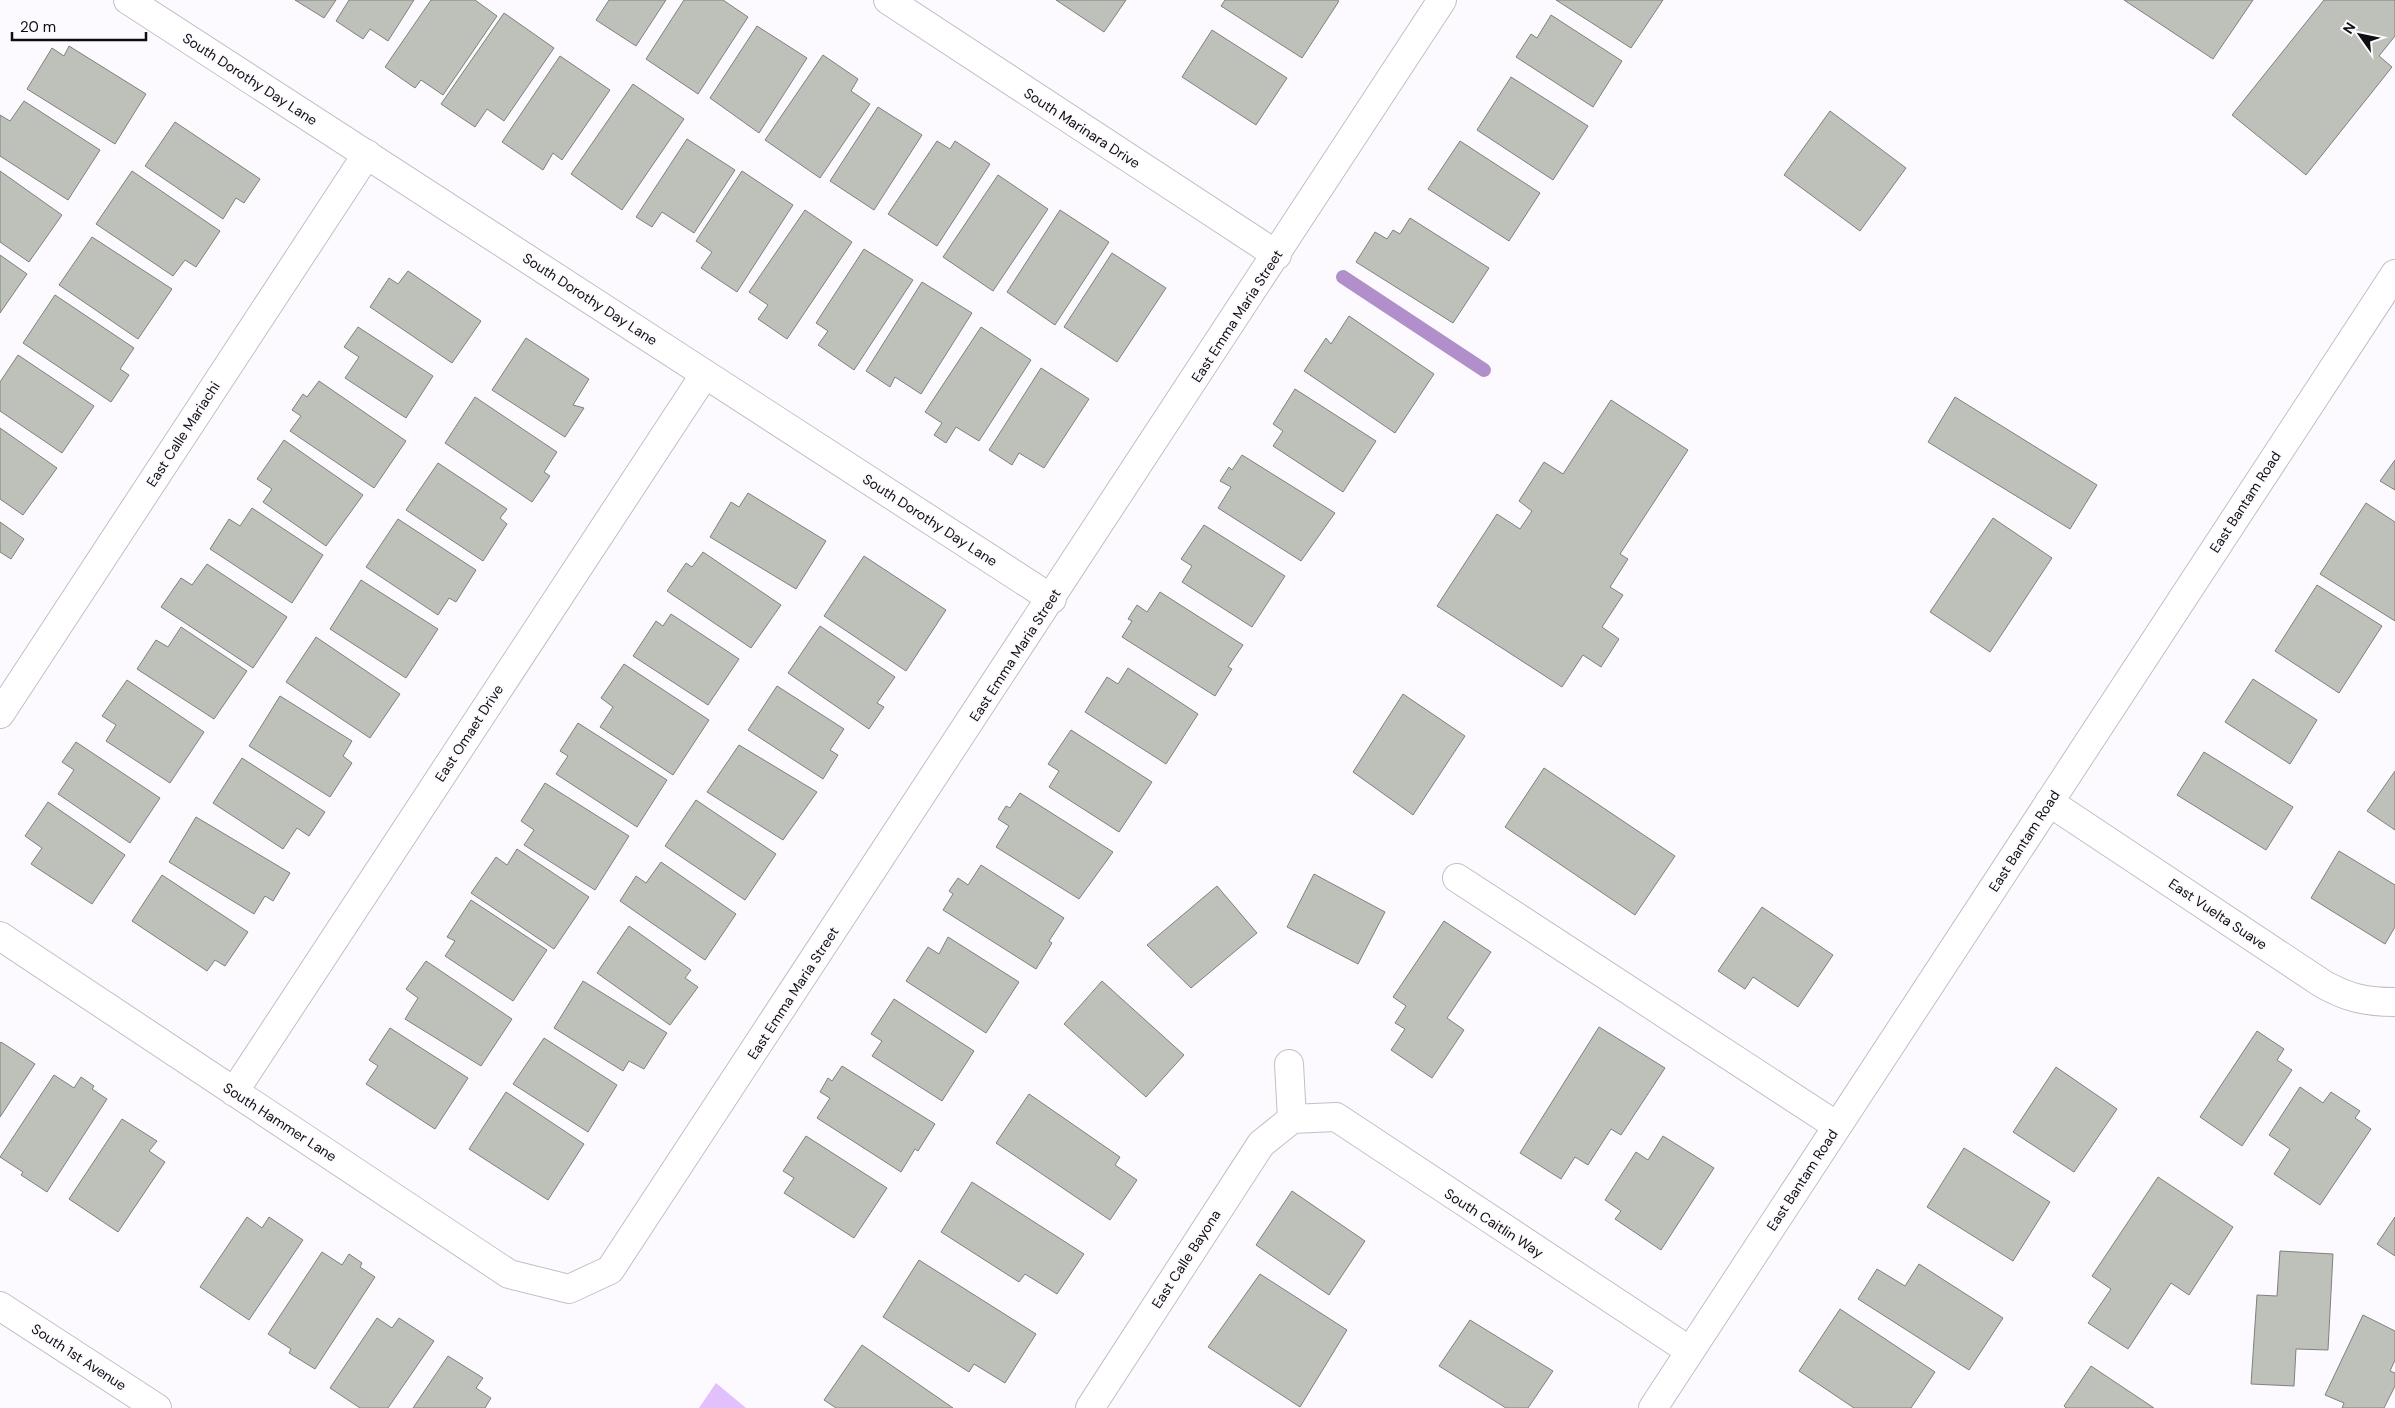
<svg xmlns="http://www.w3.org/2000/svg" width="2395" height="1408" font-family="'DM Sans',sans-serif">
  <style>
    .green { fill: #e2c0fc }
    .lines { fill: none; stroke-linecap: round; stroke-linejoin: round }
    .stream { stroke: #b18fca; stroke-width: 14 }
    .building { fill: #bdc1ba; stroke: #7e827c }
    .minor-casing { stroke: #c2bec6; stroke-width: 30 }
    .minor { stroke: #fff; stroke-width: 28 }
    .labels { text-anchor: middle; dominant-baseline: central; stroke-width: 4; stroke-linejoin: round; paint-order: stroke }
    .street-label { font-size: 14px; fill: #0e0d0f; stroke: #fdfaff }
  </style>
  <rect width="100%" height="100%" fill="#fdfaff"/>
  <path class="green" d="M716,1383L746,1408H699Z"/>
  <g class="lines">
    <path class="stream" d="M1343,277L1484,370"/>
  </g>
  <path class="building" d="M295,0H336L324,18Z
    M349,0H414L388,41L370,29L363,39L336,21Z
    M431,0H475L497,16L443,95L421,80L415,88L385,67Z
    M609,0H666L636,46L596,20Z
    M684,0H723L748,17L698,94L646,59Z
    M1056,0H1126L1104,32Z
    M1225,0H1337L1339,1L1302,58L1221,6Z
    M1556,0H1663L1631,48Z
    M2124,0H2253L2213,59Z
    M2324,0H2395V36L2379,56L2392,67L2306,175L2232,115Z
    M504,13L554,48L504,121L487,109L475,127L441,104Z
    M1551,15L1622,61L1593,107L1516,57L1531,34L1537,38Z
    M757,26L807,58L759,133L710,98Z
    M1212,30L1287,78L1256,125L1182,77Z
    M69,46L146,94L115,144L27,89L52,48L64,56Z
    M823,55L858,79L851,91L870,104L820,178L765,140Z
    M560,56L610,90L562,160L553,153L543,170L502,142Z
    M1511,77L1588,126L1553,180L1477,130Z
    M633,84L684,119L622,210L571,174Z
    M24,101L100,150L68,200L0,156V115L10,121Z
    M878,107L922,135L874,210L830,181Z
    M1830,111L1906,168L1860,231L1784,175Z
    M175,122L260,179L244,203L236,198L223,219L145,166Z
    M687,139L735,170L694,233L662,212L652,227L636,217Z
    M937,141L950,149L955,141L990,164L937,246L888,214Z
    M1460,141L1540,193L1509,241L1428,189Z
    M0,171L62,215L29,262L0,242Z
    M132,171L220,231L196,267L185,260L173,276L96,224Z
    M742,171L793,205L737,292L701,268L712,252L696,241Z
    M998,175L1048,209L993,291L943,257Z
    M805,210L852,242L787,339L758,319L768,305L749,292Z
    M1060,210L1109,242L1055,325L1007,292Z
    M1410,218L1489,268L1453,323L1356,262L1375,232L1387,239L1393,230L1400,234Z
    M92,237L172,289L138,339L59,285Z
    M864,249L913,280L854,370L818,345L828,331L816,323Z
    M1112,253L1166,288L1117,362L1064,327Z
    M0,255L27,274L0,313Z
    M408,271L481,321L452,363L370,307L389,278L398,284Z
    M922,282L972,313L921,394L895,377L890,387L866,371Z
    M55,295L134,348L120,369L129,375L111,402L23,343Z
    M1349,316L1434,374L1395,433L1304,371L1326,338L1331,344Z
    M358,327L433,376L406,418L345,378L359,357L344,347Z
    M981,327L1031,360L979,441L956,427L946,443L934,435L942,423L925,412Z
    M526,338L589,379L573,405L584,408L565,437L492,390Z
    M18,355L94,406L62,453L0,411V382Z
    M1041,368L1089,399L1044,468L1019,453L1012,465L989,450Z
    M319,381L406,441L374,488L290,431L301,416L292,410L303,394L307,397Z
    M1295,389L1376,441L1343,492L1273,446L1283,431L1273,424Z
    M475,397L557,452L544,472L550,476L532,502L445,443Z
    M1955,397L2097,485L2070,529L1928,442Z
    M1611,400L1688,450L1620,554L1628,559L1610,587L1623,595L1602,627L1619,639L1601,667L1583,655L1562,687L1437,606L1497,514L1520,529L1532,511L1519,501L1544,462L1563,474Z
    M0,428L57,468L23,515L0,499Z
    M284,440L363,495L326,546L263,502L272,489L257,479Z
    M1242,455L1335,513L1301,561L1218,508L1231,487L1220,481L1229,467L1232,470Z
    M2395,460V490L2380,481Z
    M438,463L507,509L500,518L507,524L483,561L406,510Z
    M748,493L826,541L796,589L710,537L731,502L739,507Z
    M2366,503L2395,522V621L2320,574Z
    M252,508L323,555L292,603L210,549L229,519L240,526Z
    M1993,518L2052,558L1990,652L1930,612Z
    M398,519L476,570L456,602L449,598L438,615L366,567Z
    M0,522L24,539L11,559L0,552Z
    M1204,525L1285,576L1252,627L1182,582L1192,566L1181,559Z
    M703,552L781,605L751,648L667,591L686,563L692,567Z
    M864,556L946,610L906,671L824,616Z
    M207,564L287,617L253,668L161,607L181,578L192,585Z
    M361,580L438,629L406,678L330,629Z
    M2317,585L2382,626L2339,693L2275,651Z
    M1160,592L1243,645L1228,667L1232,669L1215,696L1122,637L1132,621L1128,619L1137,605L1147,612Z
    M671,614L739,659L708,705L633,656L656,621L663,626Z
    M820,626L895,677L877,703L884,707L869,729L788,673Z
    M181,627L247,671L214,719L137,669L156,640L168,647Z
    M316,637L400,694L370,738L286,682Z
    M624,664L709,720L673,775L600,727L613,707L601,698Z
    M1128,668L1198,714L1166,764L1085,712L1107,677L1118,684Z
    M2253,679L2317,720L2290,764L2225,722Z
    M127,680L204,732L170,783L106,741L116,725L102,716Z
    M777,686L844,729L830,750L838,755L823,779L748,730Z
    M1403,694L1465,736L1413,815L1353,772Z
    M280,696L352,741L343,756L352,763L330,797L249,746Z
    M578,723L667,780L637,827L556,774L568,756L560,751Z
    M1071,730L1152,782L1119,832L1049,787L1059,771L1048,764Z
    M76,742L160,798L130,843L58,794L74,770L62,762Z
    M739,745L817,792L783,840L707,792Z
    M2204,752L2293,807L2266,850L2177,795Z
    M242,758L325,812L309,836L297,828L283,849L213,803Z
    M1544,768L1675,856L1635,915L1505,827Z
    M2395,771V830L2367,811Z
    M545,783L629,836L595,890L524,845L534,830L521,821Z
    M1020,793L1113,852L1079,899L996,847L1009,826L998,819L1006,806L1010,808Z
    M696,800L776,854L745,900L665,846Z
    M48,802L125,855L92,904L31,864L42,848L25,836Z
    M196,817L290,873L273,901L265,896L254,914L169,862Z
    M517,849L589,897L554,949L471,893L496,857L507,865Z
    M2339,851L2395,885V927L2385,944L2311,898Z
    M661,862L736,914L705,960L620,901L636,876L646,883Z
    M981,865L1064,918L1049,941L1052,943L1036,969L943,910L953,894L949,891L958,878L968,885Z
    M1314,874L1385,912L1358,964L1287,927Z
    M162,875L248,932L225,966L215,960L207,971L132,921Z
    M1217,886L1257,933L1191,988L1147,945Z
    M471,900L547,950L513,1001L445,956L455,941L447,937Z
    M1762,907L1833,955L1798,1007L1753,977L1745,989L1718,971Z
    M1444,921L1491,952L1447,1018L1464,1030L1432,1078L1391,1050L1405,1029L1395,1023L1406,1006L1393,997Z
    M629,926L691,970L685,978L698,987L670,1025L597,973Z
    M948,937L1019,982L986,1033L906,981L928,947L939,954Z
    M426,961L512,1019L481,1066L405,1019L418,998L406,989Z
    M583,981L667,1033L644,1069L629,1061L623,1071L554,1028Z
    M1102,981L1184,1055L1146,1097L1064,1024Z
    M894,999L974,1051L942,1101L872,1056L882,1041L871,1034Z
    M1599,1027L1665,1068L1621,1135L1611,1129L1588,1165L1575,1157L1561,1179L1520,1153Z
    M390,1028L468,1078L435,1129L366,1084L378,1066L369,1060Z
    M2257,1031L2284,1049L2277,1060L2292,1070L2242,1146L2200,1117Z
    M544,1038L617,1085L588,1132L513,1084Z
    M1,1042L35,1064L0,1117V1043Z
    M842,1066L935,1124L918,1151L915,1149L901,1172L817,1118L830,1098L820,1092L828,1078L832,1081Z
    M2056,1067L2117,1109L2074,1172L2013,1132Z
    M54,1075L74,1088L81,1077L94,1086L92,1089L107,1099L47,1192L21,1175L23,1172L0,1157Z
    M2300,1087L2323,1103L2331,1092L2360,1111L2355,1118L2371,1129L2320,1205L2274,1174L2290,1149L2269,1135Z
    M506,1092L584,1144L548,1200L469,1149Z
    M1029,1094L1120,1157L1115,1165L1137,1180L1110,1220L996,1143Z
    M122,1119L157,1141L149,1151L165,1162L118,1232L69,1199Z
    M806,1136L887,1188L854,1238L784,1193L794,1178L783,1171Z
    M1663,1136L1714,1168L1661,1250L1615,1219L1621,1211L1605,1200L1636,1152L1648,1160Z
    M1964,1148L2050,1202L2013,1261L1927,1207Z
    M2158,1177L2233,1227L2189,1295L2171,1283L2128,1349L2088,1323L2111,1289L2092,1276Z
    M972,1182L1084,1254L1057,1294L1025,1274L1019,1282L941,1232Z
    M1292,1191L1365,1241L1329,1295L1256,1245Z
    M247,1217L262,1228L269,1217L303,1240L249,1320L200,1287Z
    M2395,1217V1256L2377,1244Z
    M2280,1251L2333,1254L2328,1350L2296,1349L2294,1386L2251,1384L2257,1295L2277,1296Z
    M322,1252L342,1265L349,1254L362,1263L360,1267L375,1277L315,1369L289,1353L291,1349L268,1334Z
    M919,1260L1036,1334L1005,1383L974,1364L969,1372L883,1317Z
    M1919,1264L2003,1318L1969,1370L1858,1299L1877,1269L1905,1286Z
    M1260,1274L1347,1330L1300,1407L1208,1347Z
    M1840,1309L1935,1372L1911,1408H1854L1799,1371Z
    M2363,1315L2395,1331V1360L2390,1371L2395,1373V1386L2384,1408H2342L2344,1403L2325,1395Z
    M377,1318L392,1328L399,1318L434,1341L388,1408H360L330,1388Z
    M1470,1320L1553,1371L1528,1408H1506L1439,1366Z
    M862,1345L953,1408H836L824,1400Z
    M448,1356L483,1378L476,1388L491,1398L485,1408H413Z
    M2091,1366L2154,1408H2066L2064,1406Z"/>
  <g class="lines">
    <g class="minor-casing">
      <path id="minor" d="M128,0L1052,599
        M888,0L1277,255
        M0,714L367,154
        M2049,802L2323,984C2348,998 2366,1002 2395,1002
        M1457,878L1837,1126
        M0,936L509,1274L569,1289L610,1270L1442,0
        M1289,1064L1292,1119
        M234,1092L705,374
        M1292,1119L1336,1117L1690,1351
        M0,1306L157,1408
        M1090,1408L1261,1144L1292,1119
        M1653,1408L2395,274"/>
    </g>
    <use href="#minor" class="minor"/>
  </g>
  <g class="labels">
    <g class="street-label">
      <text transform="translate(250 79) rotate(33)">South Dorothy Day Lane</text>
      <text transform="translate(1082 128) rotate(33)">South Marinara Drive</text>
      <text transform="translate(590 299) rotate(33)">South Dorothy Day Lane</text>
      <text transform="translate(1237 316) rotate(-57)">East Emma Maria Street</text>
      <text transform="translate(183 434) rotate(-57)">East Calle Mariachi</text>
      <text transform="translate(2245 502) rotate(-57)">East Bantam Road</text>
      <text transform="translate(930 520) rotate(33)">South Dorothy Day Lane</text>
      <text transform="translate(1015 655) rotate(-57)">East Emma Maria Street</text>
      <text transform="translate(469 733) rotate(-57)">East Omaet Drive</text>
      <text transform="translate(2024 841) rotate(-57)">East Bantam Road</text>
      <text transform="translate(2218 914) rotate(34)">East Vuelta Suave</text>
      <text transform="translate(793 993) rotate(-57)">East Emma Maria Street</text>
      <text transform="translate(280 1122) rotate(33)">South Hammer Lane</text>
      <text transform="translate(1802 1180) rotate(-57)">East Bantam Road</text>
      <text transform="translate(1494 1223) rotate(33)">South Caitlin Way</text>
      <text transform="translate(1186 1259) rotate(-57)">East Calle Bayona</text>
      <text transform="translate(79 1357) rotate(33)">South 1st Avenue</text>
    </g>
  </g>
  <g transform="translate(2360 35) rotate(303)" stroke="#fdfaff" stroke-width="4" paint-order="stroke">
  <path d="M0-4L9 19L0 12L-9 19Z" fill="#0e0d0f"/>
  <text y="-8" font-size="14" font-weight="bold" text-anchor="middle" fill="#0e0d0f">N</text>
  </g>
  <path d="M12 32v8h134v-8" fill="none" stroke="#0e0d0f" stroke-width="2.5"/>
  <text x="20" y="32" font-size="15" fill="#0e0d0f" stroke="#fdfaff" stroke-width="4" paint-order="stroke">20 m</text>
</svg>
